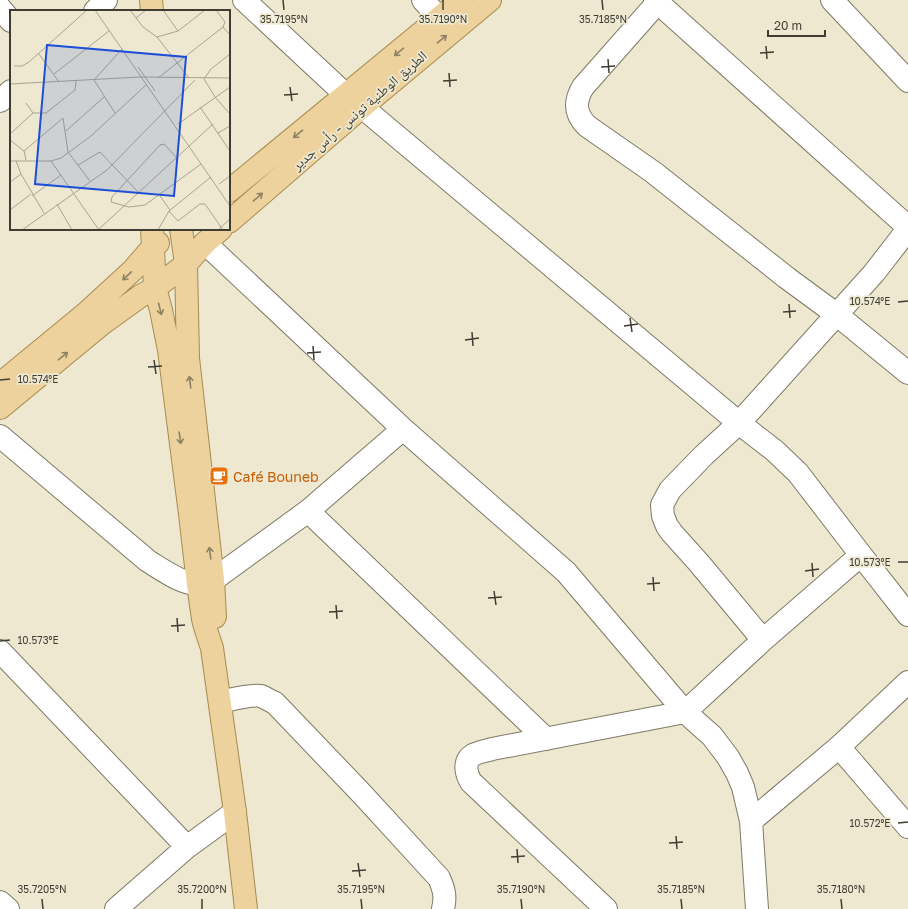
<svg xmlns="http://www.w3.org/2000/svg" width="908" height="909" font-family="'Golos Text','Noto Naskh Arabic',sans-serif">
  <style>
    .lines { fill: none; stroke-linecap: round; stroke-linejoin: round }
    .minor-casing { stroke: #7e7964; stroke-width: 24 }
    .major-casing { stroke: #a88a4d; stroke-width: 24 }
    .minor { stroke: #fff; stroke-width: 22 }
    .major { stroke: #edd29d; stroke-width: 22 }
    .oneway { stroke: #8d8063 }
    .ticks { fill: none; stroke: #3f3c33; stroke-width: 1.5 }
    .labels { text-anchor: middle; dominant-baseline: central; stroke-width: 3.5; stroke-linejoin: round; paint-order: stroke }
    .street-label { font-size: 14px; fill: #3f3c33; stroke: #eee8d1 }
    .food-label { font-size: 14px; fill: #c56008; stroke: #eee8d1; text-anchor: start }
    .inset-road { fill: none; stroke: #a8a392; stroke-width: 1 }
    .view { fill: #1d4ed8; fill-opacity: 0.15; stroke: #1d4ed8; stroke-width: 2 }
    .inset-edge { fill: none; stroke: #3f3c33; stroke-width: 2 }
    .ticks-label { font-size: 10px; text-anchor: middle; fill: #3f3c33; stroke: #eee8d1; stroke-width: 3.5; stroke-linejoin: round; paint-order: stroke }
  </style>
  <rect width="100%" height="100%" fill="#eee8d1"/>
  <g class="lines">
    <g class="minor-casing">
      <path id="minor" d="M244,0L346,95L362,107L739,423L775,451L798,473L861,555L908,615
        M423,0L439,18
        M655,0L908,227
        M832,0L908,81
        M658,2L583,87C574,102 575,114 587,126L653,172L787,278L836,314L908,373
        M0,8L11,21
        M95,11L106,0
        M0,101L11,91
        M205,243L403,429L566,572L685,712L712,736L728,757L737,773L743,787L751,821L757,909
        M0,436L148,561C161,569 183,585 198,584C203,584 209,581 213,580L308,511L403,429
        M308,511L546,739
        M763,640L699,563L672,533L667,526L663,516L662,505L670,490L704,455L739,423L874,273L908,229
        M0,651L187,847
        M220,702C230,700 251,694 261,696C266,698 270,701 275,703L362,794L439,878C444,889 446,897 443,909
        M839,747L908,827
        M751,821L839,747L908,682
        M0,902L8,909
        M116,909L187,847L235,812
        M606,909L471,782C466,774 463,761 473,755C478,752 486,751 492,749L685,712L763,640L861,555"/>
    </g>
    <g class="major-casing">
      <path id="major" d="M151,0L152,11
        M229,191L461,0
        M229,222L362,107L490,0
        M152,229L155,288L161,310L169,350L190,514L198,584L203,619L206,630L212,648L235,812L246,909
        M181,229L186,264L188,358L213,580L215,617
        M0,384L85,314L133,270L152,248L158,243
        M0,408L103,323L142,295L155,288L186,264L205,243L221,229"/>
    </g>
    <use href="#minor" class="minor"/>
    <use href="#major" class="major"/>
  </g>
  <defs><path id="oneway-shaft" d="M-6 0H5M1.5-3L5.5 0L1.5 3" fill="none" stroke-width="1.6" stroke-linecap="round" stroke-linejoin="round"/></defs>
  <g class="oneway">
    <use href="#oneway-shaft" transform="translate(442 39) rotate(-40)"/>
    <use href="#oneway-shaft" transform="translate(399 52) rotate(140)"/>
    <use href="#oneway-shaft" transform="translate(298 134) rotate(141)"/>
    <use href="#oneway-shaft" transform="translate(258 197) rotate(-41)"/>
    <use href="#oneway-shaft" transform="translate(127 276) rotate(137)"/>
    <use href="#oneway-shaft" transform="translate(160 309) rotate(76)"/>
    <use href="#oneway-shaft" transform="translate(63 356) rotate(-39)"/>
    <use href="#oneway-shaft" transform="translate(190 382) rotate(-97)"/>
    <use href="#oneway-shaft" transform="translate(180 438) rotate(82)"/>
    <use href="#oneway-shaft" transform="translate(210 553) rotate(-97)"/>
  </g>
  <path class="ticks" d="M283,0L284,10M443,0V10M602,0L603,10M766,46L767,59M760,53L774,52M608,59L609,73M601,67L615,66M449,73L450,87M443,81L457,80M290,87L292,101M284,95L298,94M898,302L908,301M789,304L790,318M783,312L796,311M630,318L632,332M624,326L638,324M472,332L473,346M465,340L479,338M313,346L314,360M307,353L321,352M154,360L156,374M148,367L162,366M0,380L10,379M898,562H908M812,563L813,577M805,571L819,569M653,577L654,591M647,584L660,583M494,591L496,605M488,598L502,597M336,605L337,619M329,612L343,611M177,618L178,632M171,626L185,625M0,641L10,640M898,823L908,822M676,836L677,849M669,843L683,842M517,849L518,863M511,857L525,856M358,863L360,877M352,871L366,870M42,899L43,909M202,899V909M361,899L362,909M521,899L522,909M681,899L682,909M841,899L842,909"/>
  <defs>
    <g id="cafe-square" transform="scale(1)"><rect x="-9" y="-9" width="18" height="18" rx="4" fill="#e8710a" stroke="#eee8d1"/><path d="M-5.5-4.5H6V0H3Q3 3.5 0 3.5H-2.5Q-5.5 3.5-5.5 0ZM3-3.2v2h1.7v-2ZM-6 4.5H4V6H-6Z" fill="#fff"/></g>
  </defs>
  <g fill-rule="evenodd">
    <use href="#cafe-square" x="219" y="476"/>
  </g>
  <g class="labels">
    <g class="street-label">
      <text transform="translate(359 110) rotate(-41)">الطريق الوطنية تونس - رأس جدير</text>
    </g>
    <g class="food-label">
      <text x="233" y="476">Café Bouneb</text>
    </g>
  </g>
  <g transform="translate(10 10)">
    <rect width="220" height="220" fill="#eee8d1"/>
    <path class="inset-road" d="M85,0L220,196M120,0L133,17L147,27M153,0L168,21M206,0L215,12L213,17L220,25M126,8L136,0M29,44L49,72M220,44L201,59L194,69L205,87L220,104M4,56H12L19,52L77,0M128,57L145,81M44,64L99,21M148,68L213,17M179,68L147,27L168,21L195,0M0,74L130,67L220,68M16,93L23,103M190,97L220,141M105,103L84,70L112,39M168,114L220,77M56,121L94,87M208,123L220,116M0,124L23,103H36L65,80L66,71M0,130L14,141M167,148L154,134L150,135L102,187L101,192L119,197L135,195L191,154M16,150L14,141L53,108L58,142L80,171M0,151H41L51,148L81,126L136,75M41,151L89,220M68,155L90,142L129,183M11,164L34,203M0,172L11,164L6,151M209,174L220,166M22,186L51,165M150,186L160,200M47,194L62,220M0,200L21,184M159,201L168,211L190,194H195L213,220M89,219L203,114M12,220L97,160L185,70M148,220L159,201L201,167M208,220L220,209"/>
    <path class="view" d="M37,35L176,47L164,186L25,174Z"/>
    <rect width="220" height="220" class="inset-edge"/>
  </g>
  <g class="ticks-label">
    <text x="284" y="23">35.7195°N</text>
    <text x="443" y="23">35.7190°N</text>
    <text x="603" y="23">35.7185°N</text>
    <text x="870" y="305">10.574°E</text>
    <text x="38" y="383">10.574°E</text>
    <text x="870" y="566">10.573°E</text>
    <text x="38" y="644">10.573°E</text>
    <text x="870" y="827">10.572°E</text>
    <text x="42" y="893">35.7205°N</text>
    <text x="202" y="893">35.7200°N</text>
    <text x="361" y="893">35.7195°N</text>
    <text x="521" y="893">35.7190°N</text>
    <text x="681" y="893">35.7185°N</text>
    <text x="841" y="893">35.7180°N</text>
  </g>
  <path d="M768 30v6h57v-6" fill="none" stroke="#3f3c33" stroke-width="2"/>
  <text x="774" y="30" font-size="12" fill="#3f3c33" stroke="#eee8d1" stroke-width="3" paint-order="stroke">20 m</text>
</svg>
